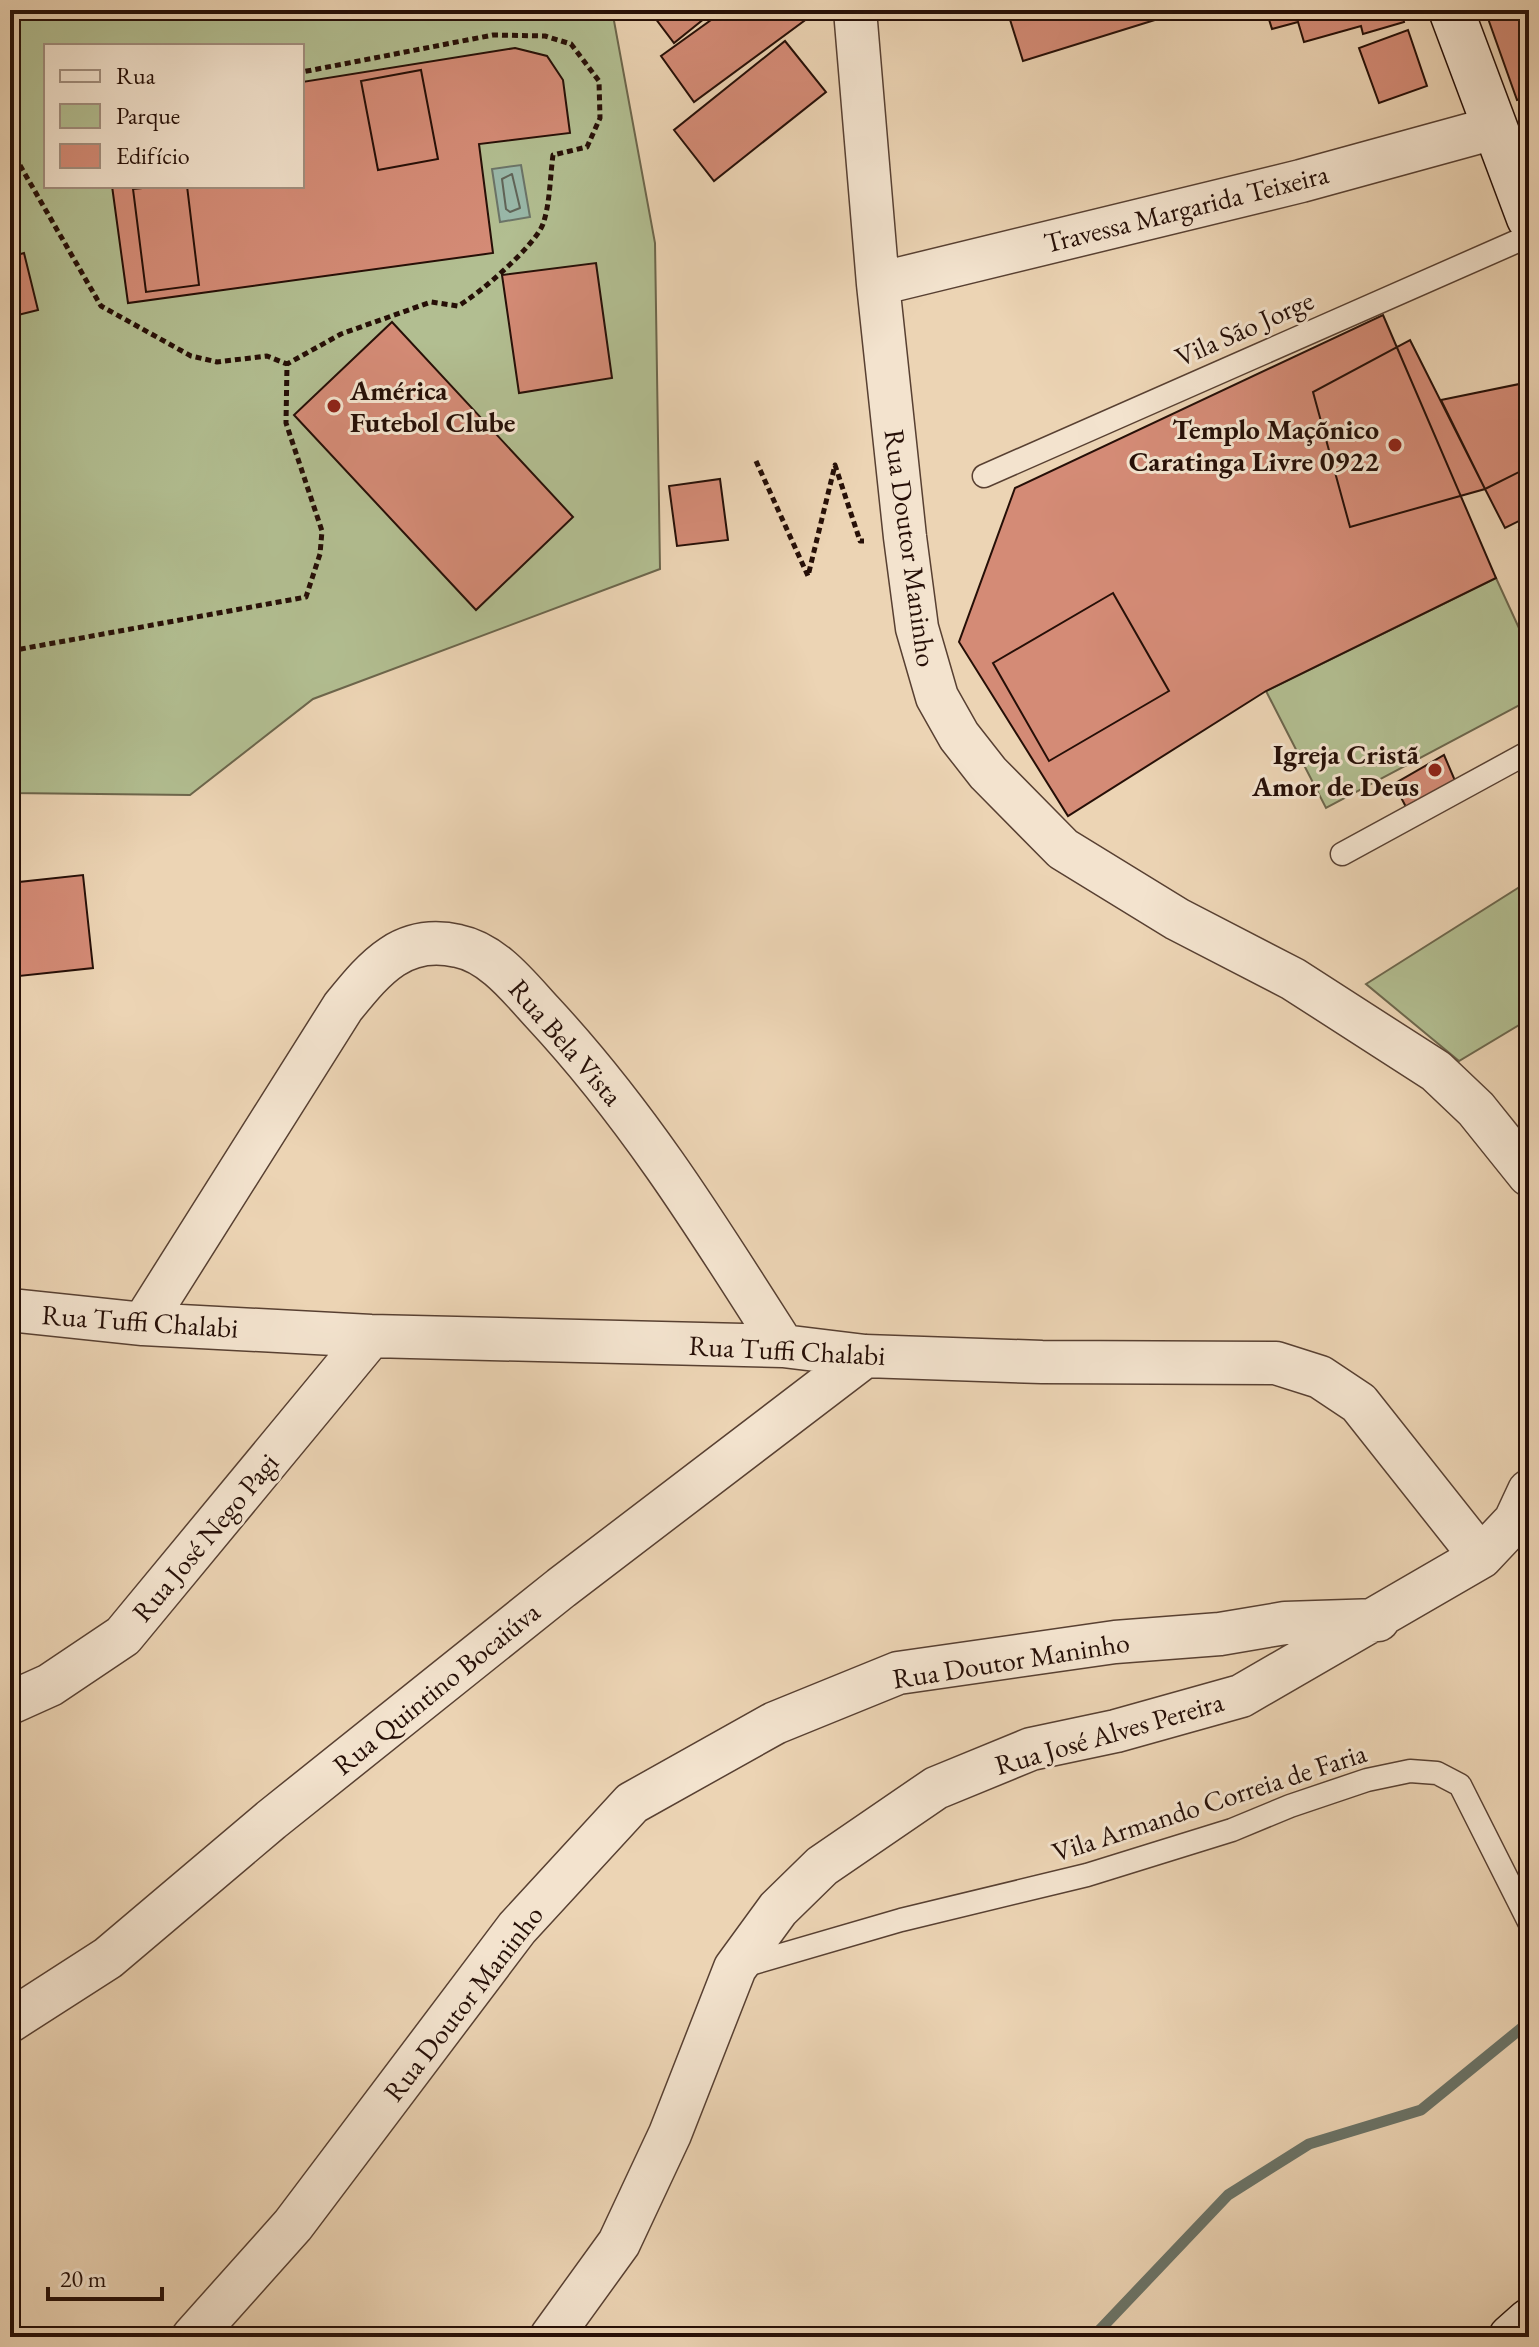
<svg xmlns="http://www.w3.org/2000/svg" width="1539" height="2347" font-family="'EB Garamond',serif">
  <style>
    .green { fill: #b2be91; stroke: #6c664c; stroke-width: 2; fill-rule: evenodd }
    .water { fill: #99b8a9; stroke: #6b7468; stroke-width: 2 }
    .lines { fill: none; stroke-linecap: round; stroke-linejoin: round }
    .shore { stroke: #606458; stroke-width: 2 }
    .stream { stroke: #6b7468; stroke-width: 11 }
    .building { fill: #d48b76; stroke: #260f07; stroke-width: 2 }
    .lane-casing { stroke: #584032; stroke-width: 25 }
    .street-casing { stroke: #584032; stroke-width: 45 }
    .secondary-casing { stroke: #260f07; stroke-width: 47 }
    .path { stroke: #260f07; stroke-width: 5; stroke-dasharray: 6 4; stroke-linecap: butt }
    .lane { stroke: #f3e3ce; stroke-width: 22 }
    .street { stroke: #f3e3ce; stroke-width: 42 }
    .secondary { stroke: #f3e3ce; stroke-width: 44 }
    .poi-dot { fill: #8f2418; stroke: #f3e3ce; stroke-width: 3 }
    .labels { text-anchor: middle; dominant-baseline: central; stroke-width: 6; stroke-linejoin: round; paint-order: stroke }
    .street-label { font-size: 28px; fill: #260f07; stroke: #f3e3ce }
    .poi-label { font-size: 28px; font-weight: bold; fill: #260f07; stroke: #f3e3ce; text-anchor: end }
  </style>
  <rect width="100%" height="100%" fill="#ecd4b4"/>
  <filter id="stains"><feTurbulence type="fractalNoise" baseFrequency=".0025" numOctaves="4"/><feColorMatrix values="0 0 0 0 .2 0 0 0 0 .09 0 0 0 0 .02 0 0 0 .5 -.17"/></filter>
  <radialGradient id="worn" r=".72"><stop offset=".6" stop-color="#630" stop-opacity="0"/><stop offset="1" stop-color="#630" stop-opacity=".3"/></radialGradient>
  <path class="green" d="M10,10H612L655,243L660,569L313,699L190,795L10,793ZM46,46H302V186H46Z
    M1496,578L1529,650V700L1326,808L1266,691Z
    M1529,881V1019L1459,1061L1366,984Z"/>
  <path class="water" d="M521,165L530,217L500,222L492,169Z"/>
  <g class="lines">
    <path class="shore" d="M512,174L520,208L510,212L506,209L502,179Z"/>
    <path class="stream" d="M1093,2337L1228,2195L1309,2144L1421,2110L1529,2022"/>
  </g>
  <path class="building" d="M649,10H715L674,43Z
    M725,10H802L808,18L694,102L661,56Z
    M1007,10H1187L1023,61Z
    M1266,10H1401L1404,22L1363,34L1361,26L1304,42L1298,22L1272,29Z
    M1485,10H1529V96L1517,100Z
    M1408,30L1427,86L1379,103L1359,48Z
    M785,41L826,92L714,181L674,130Z
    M515,48L547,56L563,80L570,133L479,144L493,253L128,303L112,186H302V82Z
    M421,70L438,159L378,170L361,81Z
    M162,186H187L199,285L146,292L133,189Z
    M24,253L38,310L10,317V257Z
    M596,263L612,378L519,393L502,275Z
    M1383,315L1496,578L1266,691L1068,816L959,642L1015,488Z
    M392,322L573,517L476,610L294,415Z
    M1410,340L1485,489L1350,527L1313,392Z
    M1529,382V467L1485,489L1441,400Z
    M1529,467V516L1505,528L1485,489Z
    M720,479L728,540L677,546L669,486Z
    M1529,525V548L1519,530Z
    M1113,593L1169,691L1049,761L993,663Z
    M1444,755L1459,790L1407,809L1394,784Z
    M83,875L93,968L10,977V883Z"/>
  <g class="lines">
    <g class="lane-casing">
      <path id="lane" d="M984,476L1529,236
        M1342,854L1529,752
        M740,1967L901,1920L1087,1875L1232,1830L1290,1806L1367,1780L1410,1771L1437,1773L1460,1785L1529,1922"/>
    </g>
    <g class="street-casing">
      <path id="street" d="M855,10L878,284L905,537L917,628L937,697L959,736L988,773L1063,849L1177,919L1293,979L1436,1071L1476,1109L1529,1175
        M878,284L1301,181L1494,128
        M10,1310L143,1324L371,1336L783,1346L865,1356L1042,1362L1276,1363L1320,1377L1359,1403L1481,1557
        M143,1324L343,1007C374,969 402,933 458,946C493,953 519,987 542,1012C638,1115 708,1228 783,1346
        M10,1703L50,1685L123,1636L371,1336
        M10,2021L108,1958L271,1820L561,1588L865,1356
        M193,2337L293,2225L517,1928L632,1803L775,1723L898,1673L1115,1642L1220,1634L1285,1623L1378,1620
        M551,2337L619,2243L670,2134L735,1968L778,1909L822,1866L936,1788L1031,1749L1116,1731L1241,1696L1481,1557L1515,1521L1529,1491"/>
    </g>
    <g class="secondary-casing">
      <path id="secondary" d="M1451,10L1529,218
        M1511,2337L1529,2321"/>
    </g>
    <path class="path" d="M10,148L101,306L191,356L217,362L267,356L287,364
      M756,461L808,576L835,465L860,541H864
      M10,651L306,597L320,554L322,531L286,423L287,364L341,334L431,302L458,306C479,294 534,247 543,224C550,204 550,177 553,155L587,147L600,118L599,81L571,44L545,36L493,35L302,72"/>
    <use href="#lane" class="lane"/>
    <use href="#street" class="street"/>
    <use href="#secondary" class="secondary"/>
  </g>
  <g class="poi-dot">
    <circle cx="334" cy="406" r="8"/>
    <circle cx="1395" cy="445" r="8"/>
    <circle cx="1435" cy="770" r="8"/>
  </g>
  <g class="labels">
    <g class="street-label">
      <text transform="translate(1186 208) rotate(-14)">Travessa Margarida Teixeira</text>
      <text transform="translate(1244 328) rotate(-24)">Vila São Jorge</text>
      <text transform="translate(911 548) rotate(82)">Rua Doutor Maninho</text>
      <text transform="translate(566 1042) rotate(49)">Rua Bela Vista</text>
      <text transform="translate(140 1321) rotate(4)">Rua Tuffi Chalabi</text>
      <text transform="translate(787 1350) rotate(3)">Rua Tuffi Chalabi</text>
      <text transform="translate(205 1537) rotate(-50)">Rua José Nego Pagi</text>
      <text transform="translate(1011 1660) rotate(-9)">Rua Doutor Maninho</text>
      <text transform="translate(436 1688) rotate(-39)">Rua Quintino Bocaiúva</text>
      <text transform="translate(1109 1733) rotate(-16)">Rua José Alves Pereira</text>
      <text transform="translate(1209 1802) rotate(-18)">Vila Armando Correia de Faria</text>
      <text transform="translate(463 2003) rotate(-52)">Rua Doutor Maninho</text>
    </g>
    <g class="poi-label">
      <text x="350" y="390" text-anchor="start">América<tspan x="350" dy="32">Futebol Clube</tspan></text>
      <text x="1379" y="429">Templo Maçõnico<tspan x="1379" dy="32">Caratinga Livre 0922</tspan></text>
      <text x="1419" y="754">Igreja Cristã<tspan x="1419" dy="32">Amor de Deus</tspan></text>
    </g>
  </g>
  <rect width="1539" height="2347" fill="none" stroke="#ecd4b4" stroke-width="40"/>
  <rect x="12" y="12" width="1515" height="2323" fill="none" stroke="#260f07" stroke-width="4"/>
  <rect x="20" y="20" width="1499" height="2307" fill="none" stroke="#260f07" stroke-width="2"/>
  <rect x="44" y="44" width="260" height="144" fill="#f3e3ce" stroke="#a18e7e" stroke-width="2"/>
  <rect x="60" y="70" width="40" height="12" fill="#f3e3ce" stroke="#a18e7e" stroke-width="2"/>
  <text x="116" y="84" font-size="24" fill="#260f07">Rua</text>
  <rect x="60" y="104" width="40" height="24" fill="#b2be91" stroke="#a18e7e" stroke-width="2"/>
  <text x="116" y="124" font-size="24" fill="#260f07">Parque</text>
  <rect x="60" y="144" width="40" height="24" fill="#d48b76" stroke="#a18e7e" stroke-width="2"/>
  <text x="116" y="164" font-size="24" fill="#260f07">Edifício</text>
  <path d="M48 2287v12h114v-12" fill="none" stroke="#260f07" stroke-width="4"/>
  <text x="60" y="2287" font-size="24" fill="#260f07" stroke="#f3e3ce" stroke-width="6" paint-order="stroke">20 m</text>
  <rect width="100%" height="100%" filter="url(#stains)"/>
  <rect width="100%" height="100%" fill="url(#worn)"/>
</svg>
